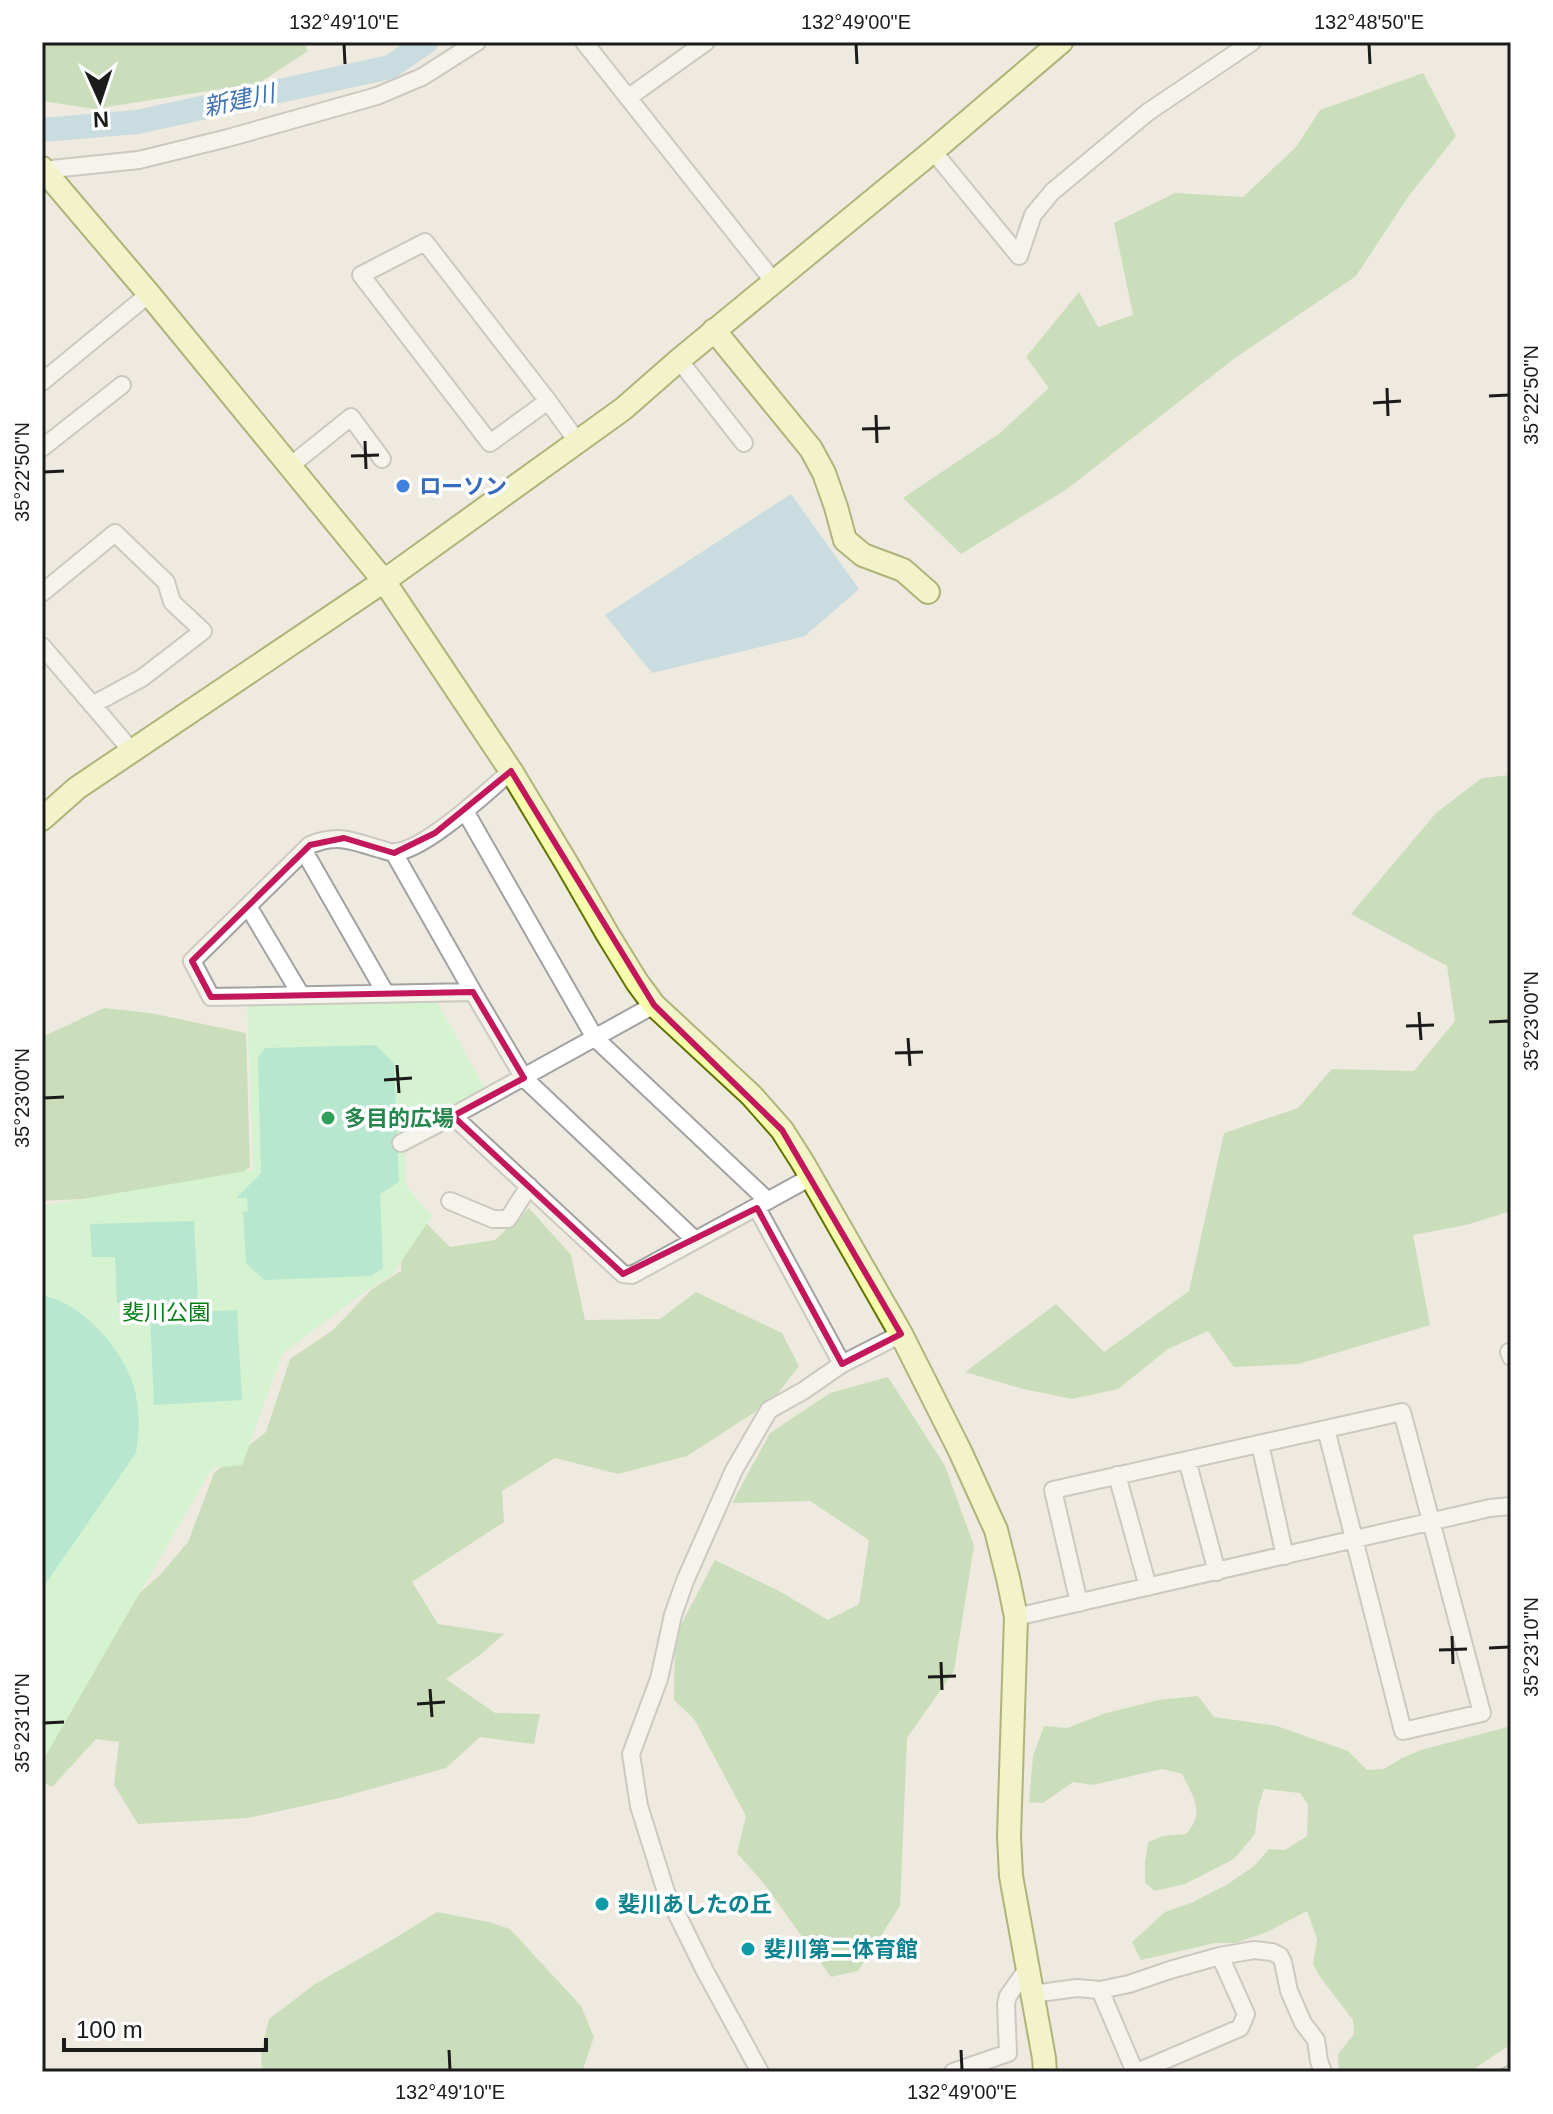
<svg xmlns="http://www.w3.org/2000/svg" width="1553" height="2114" font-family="Arial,'Noto Sans JP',sans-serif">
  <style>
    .forest { fill: #a0d191 }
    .park { fill: #b7fdc0 }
    .pitch { fill: #76e4bf }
    .water { fill: #9ccddf }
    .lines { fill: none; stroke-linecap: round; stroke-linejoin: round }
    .river { stroke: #9ccddf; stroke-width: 24 }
    .street-casing { stroke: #a2a2a2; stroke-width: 20 }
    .secondary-casing { stroke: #627400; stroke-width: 26 }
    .street { stroke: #fff; stroke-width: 16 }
    .secondary { stroke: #f6fead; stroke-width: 22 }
    .rail-casing { stroke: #696969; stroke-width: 7 }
    .rail { stroke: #fff; stroke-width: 4; stroke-dasharray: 12; stroke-linecap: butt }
    .marked { fill: none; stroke: #c2185b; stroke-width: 6; stroke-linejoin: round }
    .ticks { fill: none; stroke: #1b1b1b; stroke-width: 3 }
    .shop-dot { fill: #3f7fe0; stroke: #fff; stroke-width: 3 }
    .leisure-dot { fill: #2e9e5b; stroke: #fff; stroke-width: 3 }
    .culture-dot { fill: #0f9aa8; stroke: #fff; stroke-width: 3 }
    .labels { text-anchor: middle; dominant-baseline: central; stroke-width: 7; stroke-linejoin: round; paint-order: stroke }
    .shop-label { font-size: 22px; font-weight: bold; fill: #366cbe; stroke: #fff; text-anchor: start }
    .leisure-label { font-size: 22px; font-weight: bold; fill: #27864d; stroke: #fff; text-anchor: start }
    .park-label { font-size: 22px; fill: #037f14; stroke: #fff }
    .culture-label { font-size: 22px; font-weight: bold; fill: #0d838f; stroke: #fff; text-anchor: start }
    .water-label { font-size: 24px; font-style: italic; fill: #4274b1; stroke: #fff }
    .neatline { fill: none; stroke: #1b1b1b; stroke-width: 3 }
    .ticks-label { font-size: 20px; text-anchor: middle; fill: #1b1b1b }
  </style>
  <rect width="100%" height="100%" fill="#eeeadf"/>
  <path class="forest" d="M42,42H304L308,51L259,83L94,109L42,101Z
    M1423,73L1456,136L1408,197L1356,276L1235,358L1067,489L961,554L903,498L1000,433L1049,388L1026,357L1079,292L1098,327L1133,315L1114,223L1175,193L1243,197L1296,147L1320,110Z
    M1511,775V1211L1466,1225L1413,1235L1430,1325L1299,1364L1234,1367L1208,1331L1168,1349L1118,1389L1072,1399L1023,1389L965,1372L1056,1304L1104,1352L1189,1291L1224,1133L1298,1108L1332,1069L1414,1071L1455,1021L1447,966L1351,914L1436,813L1482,778Z
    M104,1008L150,1013L246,1033L250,1167L207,1197H121L42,1201V1037Z
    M402,1199L450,1247L495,1240L529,1208L571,1255L585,1320L660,1319L696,1292L782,1333L799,1366L772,1401L687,1456L618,1474L555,1458L502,1491L504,1522L412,1582L438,1624L504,1634L480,1655L446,1679L495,1713L540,1714L534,1744L480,1737L446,1768L339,1798L248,1818L138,1824L114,1785L119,1742L96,1739L52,1787L42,1782V1734L120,1610L160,1575L188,1542L214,1473L266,1432L290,1359L333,1330L372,1289L401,1271Z
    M888,1377L945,1466L974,1546L954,1671L907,1738L900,1906L858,1971L831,1977L765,1885L737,1853L746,1816L694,1719L674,1700L675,1636L715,1560L779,1591L828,1620L859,1604L869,1540L810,1501L732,1503L770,1433L830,1393Z
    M1198,1696L1214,1717L1277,1726L1348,1751L1367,1770L1384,1769L1402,1758L1421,1750L1511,1726V2044L1470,2072H1339L1338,2054L1354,2034L1353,2020L1320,1977L1313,1964L1317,1939L1307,1911L1267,1932L1236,1943H1215L1141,1960L1132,1942L1165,1912L1191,1903L1228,1884L1254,1866L1269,1849L1285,1850L1307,1836L1308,1805L1300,1793L1264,1789L1258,1808L1255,1834L1234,1859L1185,1884L1155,1891L1145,1883V1863L1148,1842L1163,1836L1186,1834C1206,1812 1193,1797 1182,1774L1162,1769L1093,1785L1073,1782L1043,1803L1029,1802L1033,1756L1044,1726L1067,1728L1106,1713L1158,1700Z
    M437,1912L489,1922L510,1929L581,2006L594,2037L582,2072H262L261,2052L269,2019L315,1984L387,1943Z"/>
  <path class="park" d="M436,1000L486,1091L404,1134L406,1186L432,1216L392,1275L363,1293L282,1354L242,1465L212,1468L42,1762V1206L253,1170L247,1002Z"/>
  <path class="pitch" d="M376,1045L394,1063L399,1182L380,1194L383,1268L371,1276L264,1280L246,1263L243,1212L248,1211L247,1198H236L261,1173L258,1058L265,1048Z
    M194,1221L198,1300L117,1303L115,1257H92L90,1224Z
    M42,1294C51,1298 62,1301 71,1307C105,1329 135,1368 138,1409C140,1424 138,1439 136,1453L42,1589Z
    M237,1310L242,1400L154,1405L150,1314Z"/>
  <path class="water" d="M791,494L859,589L805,636L652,673L605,615Z"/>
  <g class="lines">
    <path class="river" d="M42,130L137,122L390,67L426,42"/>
    <g class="street-casing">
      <path id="street" d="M584,42L774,282
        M629,97L706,42
        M933,151L1019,256L1033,215L1052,192L1148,112L1252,42
        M42,170L139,160L228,138L377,96L422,77L477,42
        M679,360L744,443
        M42,382L149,294
        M548,401L490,443L361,275L425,242L548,401L577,441
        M42,448L122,385
        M290,466L351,417L382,459
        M42,593L115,533L166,582L172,602L203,631L142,678L92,705
        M42,646L131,750
        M511,771C488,791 423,852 394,852C389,853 382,849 376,848C351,840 336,834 310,845L192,961L211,997L473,992L524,1078L695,1240
        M465,811L595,1038L768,1201
        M304,851L386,994
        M394,853L473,992
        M248,906L301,995
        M654,1005L453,1116L623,1274L632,1275L811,1177
        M401,1143L453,1116
        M450,1201L493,1219H508L529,1186
        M757,1208L842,1364
        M1509,1352L1511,1357
        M1260,1444L1285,1556
        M1187,1460L1217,1572
        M1117,1475L1148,1587
        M1079,1603L1053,1490L1402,1412L1482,1713L1403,1731L1326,1429
        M1016,1617L1490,1508L1511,1506
        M1220,1956L1254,1950L1272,1952L1280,1956L1283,1962L1289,1991L1303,2023L1316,2040L1319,2061L1323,2072
        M1100,1990L1135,2072
        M1032,1994L1077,1988L1100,1990L1129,1984L1170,1970L1220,1956L1246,2014L1240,2028L1137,2072
        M760,2072L705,1971L666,1892L639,1806L631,1754L659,1679L673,1615L685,1581L734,1470L769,1410L803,1391L842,1364L901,1334
        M953,2072L1008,2053L1006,2004L1008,1996L1027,1969"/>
    </g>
    <g class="secondary-casing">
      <path id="secondary" d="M42,168L149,294L384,581L511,771L567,864L608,935L637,982L654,1005L751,1095L782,1130L803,1163L901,1334L960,1451L996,1530L1008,1578L1016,1617L1009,1836L1011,1876L1044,2058L1045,2072
        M714,330L811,449L824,473L836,507L845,540L863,555L903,570L928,592
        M42,819L77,788L384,581L623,409L679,360L933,151L1061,42"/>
    </g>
    <use href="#street" class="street"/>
    <use href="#secondary" class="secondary"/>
    <g class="rail-casing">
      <path id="rail" d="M1502,2072L1511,2067"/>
    </g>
    <use href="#rail" class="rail"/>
  </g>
  <path d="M0 0H1553V2114H0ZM511,771L654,1005L782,1130L901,1334L842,1364L757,1208L623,1274L453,1116L524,1078L473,992L211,997L192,961L310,845L344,838L394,853L435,833Z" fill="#eeeadf" fill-opacity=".55" fill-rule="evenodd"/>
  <path class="marked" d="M511,771L654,1005L782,1130L901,1334L842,1364L757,1208L623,1274L453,1116L524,1078L473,992L211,997L192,961L310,845L344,838L394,853L435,833Z"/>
  <path class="ticks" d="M344,44L345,64M856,44L857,64M1369,44L1370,64M1387,388L1388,416M1489,396L1509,395M1373,403L1401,401M876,415L877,443M862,429L890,428M365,441L366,469M351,456L379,455M44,472L64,471M1419,1012L1421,1040M1489,1022L1509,1021M1406,1026L1434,1025M908,1038L910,1066M895,1053L923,1052M397,1065L399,1093M384,1080L412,1078M44,1098L64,1097M1452,1636L1453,1664M1489,1648L1509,1647M1439,1650L1467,1649M941,1662L942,1690M928,1677L956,1676M430,1689L432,1717M417,1704L445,1702M44,1723L64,1722M449,2050L450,2070M961,2050L962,2070"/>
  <circle class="shop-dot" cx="403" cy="486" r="8"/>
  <circle class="leisure-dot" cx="328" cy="1118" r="8"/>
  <g class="culture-dot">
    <circle cx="602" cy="1904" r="8"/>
    <circle cx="748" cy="1949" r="8"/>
  </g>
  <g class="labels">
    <g class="shop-label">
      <text x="419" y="486">ローソン</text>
    </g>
    <g class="leisure-label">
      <text x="344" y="1118">多目的広場</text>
    </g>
    <g class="park-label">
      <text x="166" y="1312">斐川公園</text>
    </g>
    <g class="culture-label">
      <text x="618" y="1904">斐川あしたの丘</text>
      <text x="764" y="1949">斐川第二体育館</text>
    </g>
    <g class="water-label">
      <text transform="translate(239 100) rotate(-12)">新建川</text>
    </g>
  </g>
  <rect width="1553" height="2114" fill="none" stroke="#ffffff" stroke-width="88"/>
  <g transform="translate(100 100) rotate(177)" stroke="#ffffff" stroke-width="6" paint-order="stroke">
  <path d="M0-6L14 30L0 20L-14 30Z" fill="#1b1b1b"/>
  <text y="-12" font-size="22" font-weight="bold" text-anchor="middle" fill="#1b1b1b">N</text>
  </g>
  <path d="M64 2038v12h202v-12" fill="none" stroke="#1b1b1b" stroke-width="4"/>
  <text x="76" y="2038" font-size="24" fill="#1b1b1b" stroke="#ffffff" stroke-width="6" paint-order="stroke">100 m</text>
  <rect x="44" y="44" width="1465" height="2026" class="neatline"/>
  <g class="ticks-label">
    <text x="344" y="29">132°49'10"E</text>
    <text x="856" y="29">132°49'00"E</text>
    <text x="1369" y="29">132°48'50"E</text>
    <text transform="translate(1531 395) rotate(-90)" y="7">35°22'50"N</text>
    <text transform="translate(22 472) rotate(-90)" y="7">35°22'50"N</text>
    <text transform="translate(1531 1021) rotate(-90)" y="7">35°23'00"N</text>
    <text transform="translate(22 1098) rotate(-90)" y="7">35°23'00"N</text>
    <text transform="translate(1531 1647) rotate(-90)" y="7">35°23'10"N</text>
    <text transform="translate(22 1723) rotate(-90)" y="7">35°23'10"N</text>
    <text x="450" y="2099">132°49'10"E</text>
    <text x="962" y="2099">132°49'00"E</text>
  </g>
</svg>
